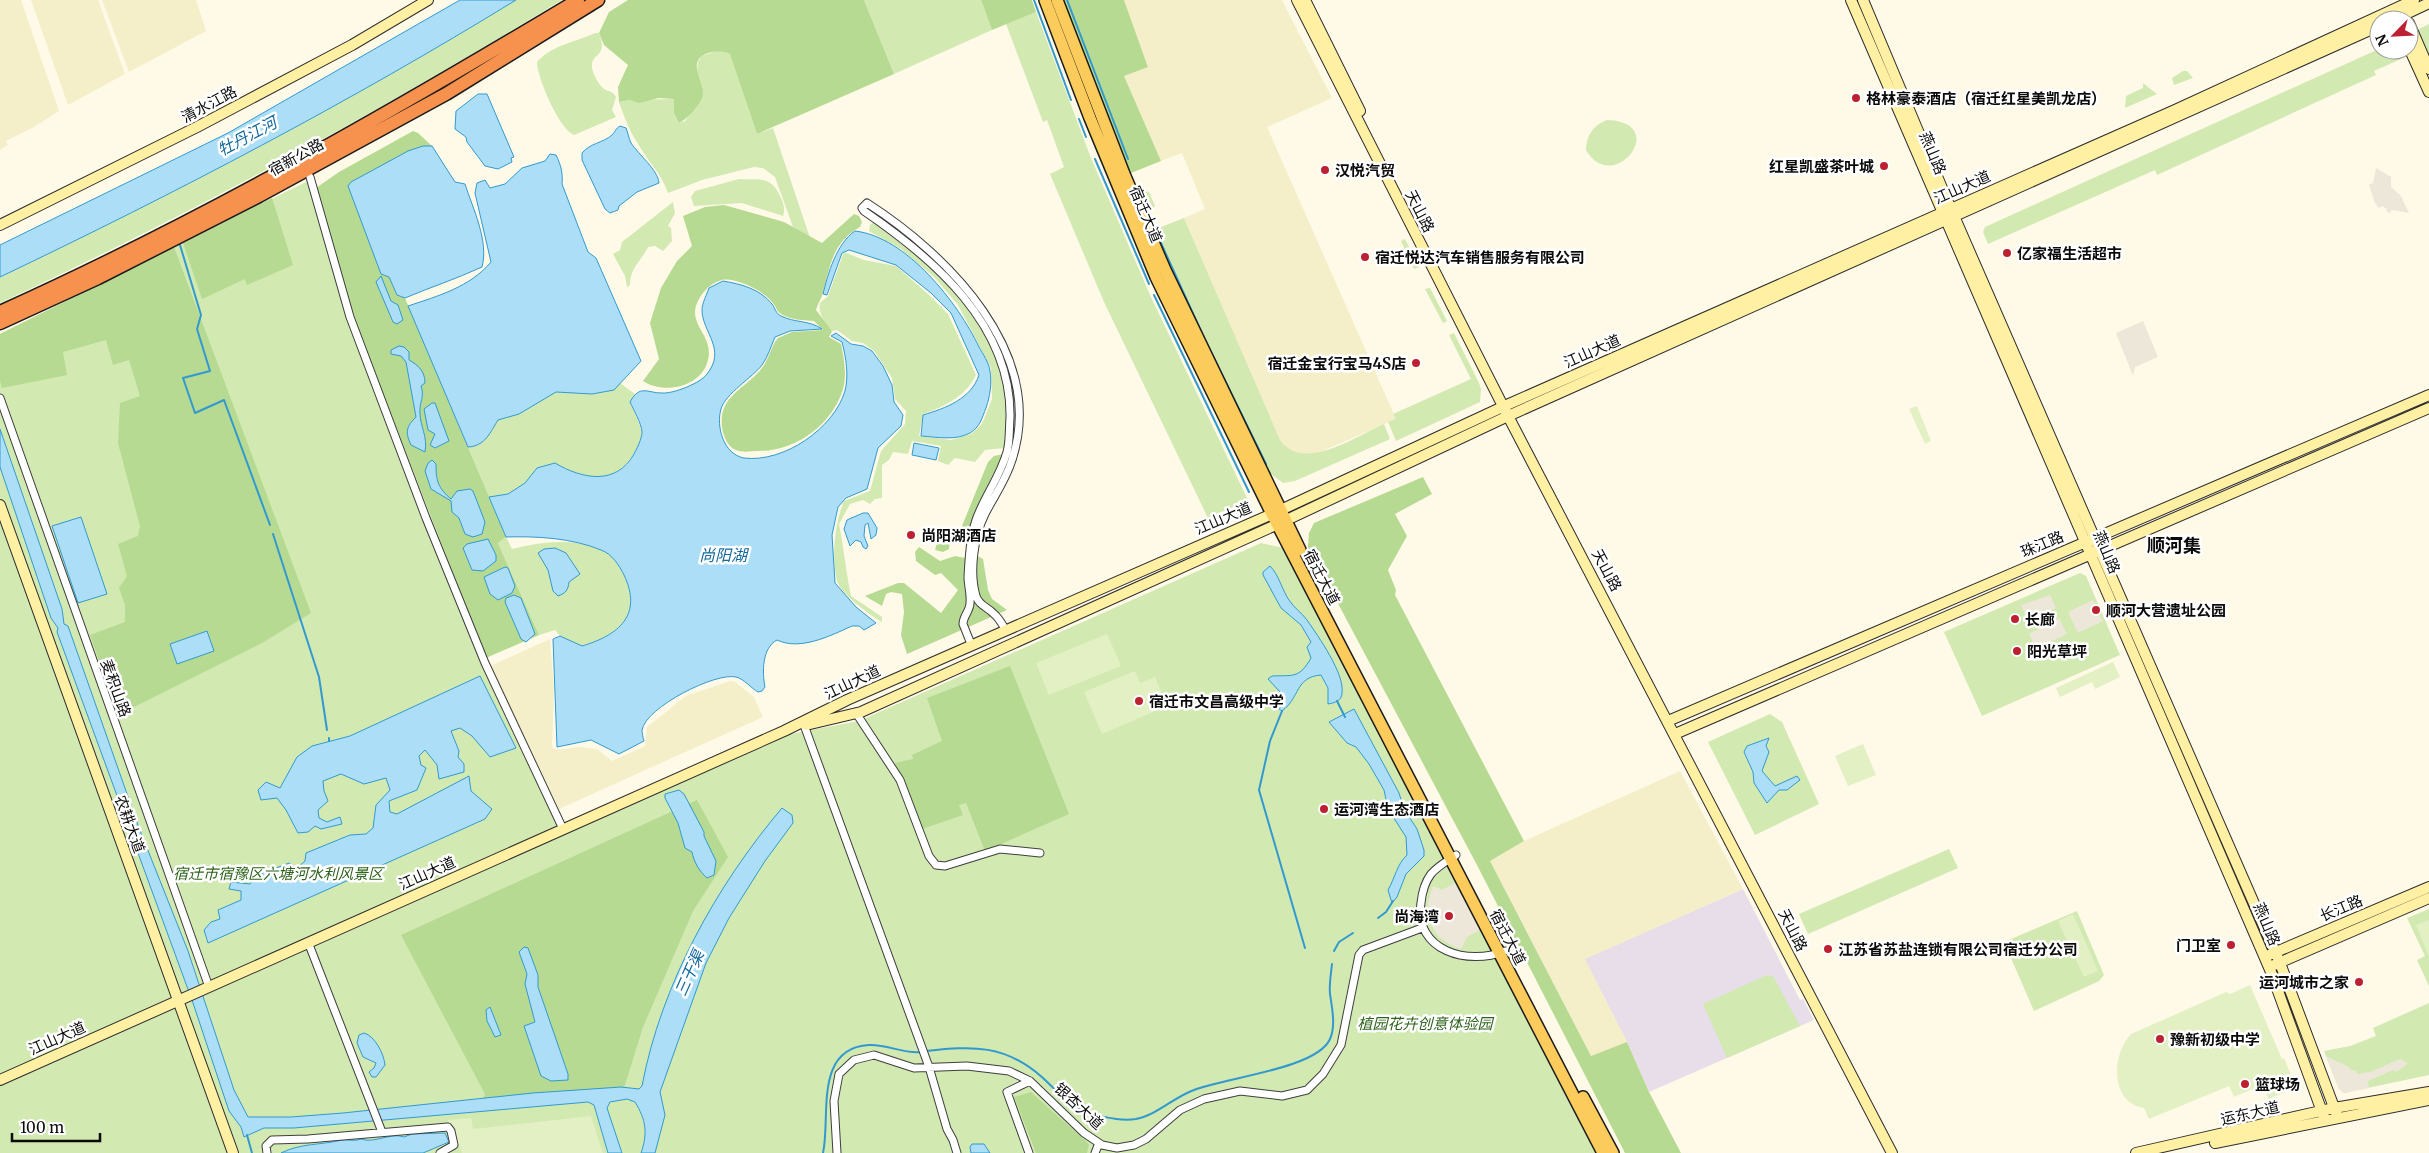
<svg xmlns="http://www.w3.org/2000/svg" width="2429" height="1153" font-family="Merriweather,'Noto Sans SC',serif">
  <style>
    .industrial { fill: #e8deea }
    .farmland { fill: #f5efc9 }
    .green { fill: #d2e9b2 }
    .forest { fill: #b6da91 }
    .pitch { fill: #e3f0c4 }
    .plaza { fill: #ede7d9 }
    .water { fill: #acdff7; stroke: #3299cf }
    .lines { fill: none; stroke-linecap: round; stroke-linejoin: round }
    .stream { stroke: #3299cf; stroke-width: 2 }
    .street-casing { stroke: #3e3e3e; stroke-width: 9 }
    .secondary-casing { stroke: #2d2d2d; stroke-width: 12 }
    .primary-casing { stroke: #1c1c1c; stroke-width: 14 }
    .highway-casing { stroke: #1c1c1c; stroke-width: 15 }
    .street { stroke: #fff; stroke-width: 7 }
    .secondary { stroke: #fff0a3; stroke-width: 10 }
    .primary { stroke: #fbcc5c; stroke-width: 11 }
    .highway { stroke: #f7924e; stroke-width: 12 }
    .poi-dot { fill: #bc2131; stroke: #fff; stroke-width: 2 }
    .labels { text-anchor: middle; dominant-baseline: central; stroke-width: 5; stroke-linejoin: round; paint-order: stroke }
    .poi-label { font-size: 15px; font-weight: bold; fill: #0b0b0b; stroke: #fff; text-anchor: start }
    .street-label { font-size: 15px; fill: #0b0b0b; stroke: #fff }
    .park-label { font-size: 15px; font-style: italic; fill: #2e631b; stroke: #fff }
    .water-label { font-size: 16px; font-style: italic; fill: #13689e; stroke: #fff }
    .quarter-label { font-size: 18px; font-weight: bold; fill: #0b0b0b; stroke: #fff }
  </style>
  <rect width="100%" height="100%" fill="#fff9e8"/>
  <path class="industrial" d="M1743,889L1800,1000L1803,999L1814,1020L1649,1092L1627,1042L1584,959Z"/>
  <path class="farmland" d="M0,0H21L59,111L34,127L6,141L8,145L0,150Z
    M31,0H98L125,74L68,105Z
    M102,0H196L206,31L129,72Z
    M1124,0H1282L1332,98L1267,127L1396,419L1316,454H1298L1287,449L1280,441L1184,218L1205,209L1182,153L1161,161L1124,76L1148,66Z
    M550,639L554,690L552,746L555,750L579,747L597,749L612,761L645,746L647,727L686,696L730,681L735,682L754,697L763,717L559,809L490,666Z
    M1680,771L1743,889L1585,959L1627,1042L1591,1056L1490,861L1524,841Z"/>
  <path class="green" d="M516,0H562C380,111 193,213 0,303V277C176,193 350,102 516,0Z
    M864,0H981L992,30L894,74Z
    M1036,12L1091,158L1150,295L1247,498L1244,502L1208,518L1104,302L1050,174L1064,167L1047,120L1043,122L1006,24Z
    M2429,24V59L2417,30Z
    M595,33H599C609,58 590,52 592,68C593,74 599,85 604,89C609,92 613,91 616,97L612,110L616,117L574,135C559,129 537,77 537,62C552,45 576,42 595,33Z
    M2379,49L2399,50L2403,58L2374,71L2376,75L2157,175L2155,170L1988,244L1983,232L1985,227Z
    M719,50H725L730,53L757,134L773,128L810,238L793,227L775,177L763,168L754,167L702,180L668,193C660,171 648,162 637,142C629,130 624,116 619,102L630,100L674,99V115L679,123L685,121L702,97V86L697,74L698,61L702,56Z
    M2183,71H2187L2193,78L2174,85L2172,78Z
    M2143,83L2157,94L2125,108L2126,96L2143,88Z
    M1607,120C1672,122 1613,197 1586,150C1586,136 1593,125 1607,120Z
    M314,178L353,316L486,658L565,832L785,735L859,721L1261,543L1284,548L1595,1153H0V334Z
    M739,179C763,180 771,175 782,200C784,206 785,210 783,216L742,203L694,206L691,197L695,191Z
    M1137,189L1149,192L1155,206L1146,216L1135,190Z
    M673,202L675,213L668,226L671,228L672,241L663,251L655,246L648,247C641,262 630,267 630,285L627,287L625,276L613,254L620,250L622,242Z
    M1184,218L1280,440C1303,473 1355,437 1384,424L1390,439L1295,481L1283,483L1267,471L1153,233L1161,227Z
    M874,222C929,249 986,317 1002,377C1004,384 1007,391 1007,399C1008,415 1005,432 1005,448L985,450L975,462L955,458L948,465L938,461L941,446L912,441L908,454L893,452L889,460L882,465V498L875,499L870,504L863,500L850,504L839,524C844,549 846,572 851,596L882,617V622C871,616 840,593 837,581C831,559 835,521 844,501L870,491L881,451L905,424L906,411L895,399L892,378L874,351L863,343L852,341L837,330L832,331C825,322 818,315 820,303L828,296L844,252L864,260L896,266L929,295L948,314L976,375C966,396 944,407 923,414L919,436L951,440L971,434L982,424L992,399L991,368L958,305L935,278L901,249L869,231L870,225Z
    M1405,239L1419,267L1414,269L1401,241Z
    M1430,288L1447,321L1443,323L1425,289Z
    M1454,333L1479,383L1481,389L1480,402L1396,441L1388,422L1396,419L1393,414L1471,379L1449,335Z
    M620,383L635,394L630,403C634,412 640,422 641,431C643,438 638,447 634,453C616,486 583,479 555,463L537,468L525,483L508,494L489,497L468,447C484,446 491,432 498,420L519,414L556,392L592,394L614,390Z
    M506,537L512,549C539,542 575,537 602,550C613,555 619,565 624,575C643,616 618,635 581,646L560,636L555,630L539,635L498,543Z
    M2080,573L2086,576L2120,655L1982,716L1944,632Z
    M1770,714L1782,722L1819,804L1755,835L1708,742Z
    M1949,849L1958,868L1808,934L1799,914Z
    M2429,909V986L2417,960L2425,956L2407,918Z
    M2077,911L2104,975L2099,981L2034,1011L2004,942Z
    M1767,975L1773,976L1800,1026L1727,1058L1703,1004Z
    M2429,1003V1075L2344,1093L2339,1089L2324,1051L2350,1046L2376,1036L2373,1028Z"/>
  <path class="forest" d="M628,0H864L894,74L757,134L730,54C722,48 699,52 697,63C695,75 706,87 702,98C699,106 686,120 679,123L674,114V99L659,98L639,103L630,100L619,102L618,87L628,65L604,45L599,33L609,12Z
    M981,0H1032L1036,12L992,30Z
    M1062,0H1124L1148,67L1124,76L1161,161L1131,173L1128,170Z
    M413,131L418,133L432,146H423L389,277L397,295L405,298L506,537L498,543L539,635L486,658L353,316L316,188L339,172Z
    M272,198L293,265L247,285L245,279L202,299L183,243Z
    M724,205L784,222L822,243L854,214L859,216L862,222L860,227C831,243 830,268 822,296C820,301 817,305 816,310L832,331L829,337L841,344C844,359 847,375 843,389C832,425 796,451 759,451C752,451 742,453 736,450C722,445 718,418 725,406C733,390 754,381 764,365C770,356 771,346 778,338L792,332L823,330L814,321C803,320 791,320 781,314C777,312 776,306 772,302C764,291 735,277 722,280C714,282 708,287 703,293C680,323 715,332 708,360C702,387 664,395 643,381L659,359L650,323L661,288L677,261L692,246L683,216L705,207Z
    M174,247L311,613L262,643L118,715L90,635L125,622V605L119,588L127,576L118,544L138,536L140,526L118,443L120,403L140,396L129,360L113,365L106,340L63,352L67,375L2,388L0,381V334Z
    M1003,454L973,516L968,533L963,534L962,526L988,462L994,456Z
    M1423,477L1432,494L1395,514L1407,536L1388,570L1396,590L1395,595L1524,841L1490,861L1591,1056L1627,1042L1649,1092L1681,1153H1625L1478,867L1308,547L1309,533L1314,523Z
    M940,533H948L950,537L949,549L943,552L935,550Z
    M919,547L940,561L955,556L965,558L974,554L983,559L988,590L992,599L1007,610L907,654L901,635L904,612L902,594L891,592L886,594L882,606L865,596L898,583H904L941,613L958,590L941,573L935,575L916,561L915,552Z
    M1010,666L1069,814L985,851L966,803L959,805L963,815L922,829L895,763L913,759L912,755L942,741L927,698Z
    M697,800L728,857L693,911L643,1027L624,1088L533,1093L483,1099L485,1094L401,935Z
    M1031,1092L1089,1144L1087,1153H1036L1014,1097Z"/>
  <path class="pitch" d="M1917,406L1931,441L1925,444L1909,409Z
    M1107,634L1121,666L1049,695L1036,663Z
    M2113,662L2120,677L2095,689L2092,682L2060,697L2056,688Z
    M1135,671L1140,683L1155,677L1167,706L1102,734L1084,692Z
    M1863,744L1876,775L1848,786L1835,756Z
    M2073,914L2098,971L2084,977L2058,921Z
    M2429,920V957L2416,925Z
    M2250,985L2282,1059L2284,1058L2296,1087L2269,1099L2262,1085L2234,1097L2229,1086L2149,1119L2144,1108C2110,1103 2111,1055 2131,1034L2226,992L2230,994Z
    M591,1116L603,1153H462L448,1120L471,1118L473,1129Z"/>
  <path class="plaza" d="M2376,168L2391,177V187L2401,196L2409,213L2392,210L2390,213L2386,211L2387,209L2382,206L2379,208L2375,203L2369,185L2373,183Z
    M2143,321L2158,357L2135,367L2133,376L2116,333Z
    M2050,595L2056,608L2028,622L2021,605Z
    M2093,600L2096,605L2093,607L2103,621L2078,633L2068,612Z
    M2059,618L2067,634L2036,649L2029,634Z
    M1455,883L1480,930L1467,937L1461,949L1451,945L1439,937L1432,927L1428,915V902L1433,886L1442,890Z
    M2326,1056L2349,1067L2351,1070L2357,1071V1074L2370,1072L2400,1059L2408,1063L2397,1072L2393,1070L2368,1081L2369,1088L2344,1093L2339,1089Z"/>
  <path class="water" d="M460,0H516C350,102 176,193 0,277V245L228,133Z
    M478,94H487L514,157L511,158L512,162L498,169L485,166L467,142L466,137L455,129L456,111Z
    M620,126L626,128C628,133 629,139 631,143C639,155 658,170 659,183L637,192L619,206L618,210L610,213L605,209L582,160V153C590,143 603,143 612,135C616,131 615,129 620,126Z
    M423,146H432L455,182L465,184C473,209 489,241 482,267C456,279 431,287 405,298L397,295L389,277L381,274L348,186L351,182L408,151Z
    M550,154L556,155C561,165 563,173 562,184L588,252L596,258L641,361L614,390L592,394L556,392L519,414L498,420C490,433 485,446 468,447L408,306C438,296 470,287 491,262L475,193L477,183L485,180L490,188L505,184L522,168L545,161Z
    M855,231C907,237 958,303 979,347C983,354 989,363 990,371C992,384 990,396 986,408C982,418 980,427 970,433C955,441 937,437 921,436L923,415C946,408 971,399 979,375L951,313L931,293L896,265L849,250L842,253L827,295L823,294C828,274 836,244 855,231Z
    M381,276L391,301L398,305L403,320L397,324L393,322L376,282Z
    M723,281C741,284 760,289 772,304C775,308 776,314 781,316C795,323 809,320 822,329L790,331L775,337C771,346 768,357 762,365C753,377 725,394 721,409C716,426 723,454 744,458C784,463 834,428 845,391C849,375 846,358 842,342L831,336L836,333L851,344L863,346L872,351L883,366L892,385L894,402L903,415L901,426L878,448L867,489L846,498L838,507L832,535L835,583L856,607L876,623L864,630L859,626H852C830,636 800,651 777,640C762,648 762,672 765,687L762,691L758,692C751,688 744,679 736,677C716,672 646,707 642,730C642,733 643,738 644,741L619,754L591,740L557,747L553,639L560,636L582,646C619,635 643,615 624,575C619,565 612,554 601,550C572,538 537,536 506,537L489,497L508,494L525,483L537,468L555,463C582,479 616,486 634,454C637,448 642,439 642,432C641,422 634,411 630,402C640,384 647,393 662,393C673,394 701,383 707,374C727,349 702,332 702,310C702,303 707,294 709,288Z
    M399,346L404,347L409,352V360C418,365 425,371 425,383L421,386C425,397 419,402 420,413C420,426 428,437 425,452L411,445C405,432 406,427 416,417L406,362L401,356L391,354V350Z
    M432,403H435L449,441L435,448L430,445L435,434L428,430L424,409Z
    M0,429L62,609L64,624L68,626L139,828L188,951L234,1090L248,1117H291L343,1113L533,1093L621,1087L639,1089L642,1086C661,985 716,886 782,808L792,815L793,823L765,861L729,918L706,963L660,1092L665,1115L655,1153H641C648,1133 646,1120 635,1102L627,1099L610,1102L607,1108L622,1153H608L594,1105L588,1102L294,1128H264L244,1137L241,1127L229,1111L193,1003L57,632L58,628L51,618L0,467Z
    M914,443L939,448L936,460L912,455Z
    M432,460L436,464C436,481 438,488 451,499L457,491L470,489L473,491L485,522L482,534L473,537L465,534L459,518L452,512L451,501L431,489L425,471L428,463Z
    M863,513H868L877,528L876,535L871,539L868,523L865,525L864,536L868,546L866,549L863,547L861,542L856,540L850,546L844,529L847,520Z
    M81,517L107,594L78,603L52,526Z
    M488,539L496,555V561L483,571L472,570L463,548L467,544Z
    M555,548L566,553L580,574L569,582C568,590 566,593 558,596L553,591L548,570L538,553L544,549Z
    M1270,566C1279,575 1282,590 1289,600C1294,608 1302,613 1307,620C1318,636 1345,674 1342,693C1342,701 1334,703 1328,704V688L1321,675C1295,677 1300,698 1282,711L1279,709L1282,694L1268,679L1272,676C1293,675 1299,679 1311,658L1307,647L1311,642L1301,625L1281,608L1263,575V572Z
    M505,567L508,568L515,586L512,593L498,600L490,594L484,577Z
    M514,595L521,598L535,634L526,642L521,639L505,602L506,598Z
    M207,631L214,651L177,664L170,644Z
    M480,676L516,748L490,757L472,736L460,728L451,731L459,751L458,757L464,764V772L439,779L437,765L425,750L419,756L421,765L426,768L417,790L389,801L390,812L397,814L469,776L471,791L492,809L485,819L208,943L204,930L211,922L220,919L218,910L241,900V891L229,889L231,882L250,884L258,875L289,863L297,868L305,861L306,853L350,835L366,834L373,828L376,805L390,790L386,778L364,784L341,774L323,781L324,791L328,801L318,810L319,818L327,822L340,817L342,824L321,829L315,826L308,832L298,833L286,810L277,798L261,800L258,790L266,782L280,788L297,757L312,746L350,736Z
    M1354,709L1399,793L1404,809L1417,829L1424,850V856L1406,874L1397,897L1392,903L1388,890C1395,878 1397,864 1407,855L1406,837L1388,809L1384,790L1369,764L1356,747L1347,743L1329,722Z
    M1769,738L1766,746L1769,752L1762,771L1775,786L1797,776L1800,780L1787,790H1779L1767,803L1754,783L1753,772L1744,752L1747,746Z
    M679,790L684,794L704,832V836L716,861L714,875L707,878C699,871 694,862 692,852L685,848L678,823L665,798V794Z
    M524,947L528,948L538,975V987L568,1074V1080L551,1081L541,1076L524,1026L535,1022L525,984L527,974L519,952Z
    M490,1007L501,1035L495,1037L487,1021L486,1010Z
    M364,1033C375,1036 384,1054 385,1065L376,1077H372L369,1072L374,1068L376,1063L363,1057L357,1043L359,1035Z
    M445,1133L449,1142L423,1153H281C301,1143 322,1145 342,1140C349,1139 353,1142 361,1139C374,1144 391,1132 404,1137L412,1134Z
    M972,1144H984L990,1153H971L970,1147Z"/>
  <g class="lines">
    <path class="stream" d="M1034,0L1071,100
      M1067,0L1128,159
      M1079,119L1086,137
      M1095,159L1149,284
      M1156,232L1205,340L1266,464
      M180,245L201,315L197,329L210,371L183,378L195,413L224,400L270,525
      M1154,295L1249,492
      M273,534L319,677L327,730
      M1337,701L1345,717
      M1282,711L1270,741L1259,790L1305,948
      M329,738V741
      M1378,918L1386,912L1393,901
      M1334,951L1339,942L1353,933
      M926,1051C973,1046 1005,1044 1043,1078C1059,1093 1073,1109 1095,1115C1109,1118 1122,1121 1136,1119C1157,1115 1174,1097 1194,1090C1223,1078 1317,1069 1330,1039C1336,1026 1332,1008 1330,994C1329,984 1331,974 1332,964
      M247,1135L252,1153
      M823,1153C831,1118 813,1048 869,1045C887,1044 903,1054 921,1052"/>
    <g class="street-casing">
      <path id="street" d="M310,177L350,317L426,518L485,663L563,829
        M0,398L209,987
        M971,644L963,624C963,616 970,611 970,603C971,594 968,585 968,577C969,559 970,538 976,520C984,497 1000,477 1007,452C1010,441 1009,429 1010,418C1012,325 933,258 864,211L862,208L867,203C948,255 1047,353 1012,460C1006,480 994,496 985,514C974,536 969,572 976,596C979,606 988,607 994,614C999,618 1002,624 1005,629
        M856,713L900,780L929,856L936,865L945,866L1000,849L1040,853
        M804,725L929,1067L947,1129L953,1140L957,1153
        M1456,855C1447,861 1438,866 1431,874C1425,882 1422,893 1421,903C1414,951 1468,966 1505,951
        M308,942L382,1132
        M267,1153L266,1146L272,1140L308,1139L448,1127L451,1131L454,1145L440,1153
        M837,1153L834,1101L839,1074L854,1060L874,1055L914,1068L967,1066L1009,1071L1030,1081L1084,1133L1102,1145L1117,1148L1134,1145L1146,1139L1180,1110L1204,1099L1240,1091L1282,1096L1307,1090L1323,1074L1341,1045L1359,955L1363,950L1422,928
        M1029,1153L1007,1092L1030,1081
        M1095,1153L1099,1143"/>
    </g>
    <g class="secondary-casing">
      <path id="secondary" d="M1297,0L1508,416L1892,1153
        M1305,0L1360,111
        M1851,0L2271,972L2325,1120
        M1863,0L1947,200L2280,963L2338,1118
        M2393,20L2429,3
        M2409,23L2429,69
        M2409,48L2429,92
        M0,225L197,127L352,45L428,0
        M0,505L233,1153
        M1668,721L2429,395
        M806,725L861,712L1278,524L1508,416L2379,26
        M1675,734L2429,408
        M2269,955L2429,887
        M2274,965L2429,898
        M0,1080L784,731L847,700L1272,514L1509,404L2175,110L2414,0
        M2215,1143L2429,1100
        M2136,1153L2334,1108L2429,1092"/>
    </g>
    <g class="primary-casing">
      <path id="primary" d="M1045,0L1090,118L1156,277L1175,316L1272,514L1603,1153
        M1057,0L1124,174L1165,270L1300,550
        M1583,1097L1613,1153"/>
    </g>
    <g class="highway-casing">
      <path id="highway" d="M0,312C200,222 390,113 578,0
        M0,323L98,278L259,196L446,94L598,0"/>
    </g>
    <use href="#street" class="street"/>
    <use href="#secondary" class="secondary"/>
    <use href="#primary" class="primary"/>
    <use href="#highway" class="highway"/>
  </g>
  <g class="poi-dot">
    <circle cx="1856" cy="98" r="5"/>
    <circle cx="1884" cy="166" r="5"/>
    <circle cx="1325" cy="170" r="5"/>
    <circle cx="2007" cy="253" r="5"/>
    <circle cx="1365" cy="257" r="5"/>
    <circle cx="1416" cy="363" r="5"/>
    <circle cx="911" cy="535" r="5"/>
    <circle cx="2096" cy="610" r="5"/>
    <circle cx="2015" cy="619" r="5"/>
    <circle cx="2017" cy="651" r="5"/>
    <circle cx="1139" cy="701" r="5"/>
    <circle cx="1324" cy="809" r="5"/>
    <circle cx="1449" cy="916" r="5"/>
    <circle cx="2231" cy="945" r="5"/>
    <circle cx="1828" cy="949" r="5"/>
    <circle cx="2359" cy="982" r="5"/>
    <circle cx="2160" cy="1039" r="5"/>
    <circle cx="2245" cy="1084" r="5"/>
  </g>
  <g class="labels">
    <g class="poi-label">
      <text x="1866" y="98">格林豪泰酒店（宿迁红星美凯龙店）</text>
      <text x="1874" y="166" text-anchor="end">红星凯盛茶叶城</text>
      <text x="1335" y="170">汉悦汽贸</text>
      <text x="2017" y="253">亿家福生活超市</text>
      <text x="1375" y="257">宿迁悦达汽车销售服务有限公司</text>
      <text x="1406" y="363" text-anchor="end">宿迁金宝行宝马4S店</text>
      <text x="921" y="535">尚阳湖酒店</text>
      <text x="2106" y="610">顺河大营遗址公园</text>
      <text x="2025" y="619">长廊</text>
      <text x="2027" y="651">阳光草坪</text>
      <text x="1149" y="701">宿迁市文昌高级中学</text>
      <text x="1334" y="809">运河湾生态酒店</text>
      <text x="1439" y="916" text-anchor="end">尚海湾</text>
      <text x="2221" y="945" text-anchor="end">门卫室</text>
      <text x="1838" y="949">江苏省苏盐连锁有限公司宿迁分公司</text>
      <text x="2349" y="982" text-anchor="end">运河城市之家</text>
      <text x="2170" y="1039">豫新初级中学</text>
      <text x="2255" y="1084">篮球场</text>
    </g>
    <g class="street-label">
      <text transform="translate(209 104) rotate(-28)">清水江路</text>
      <text transform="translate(1933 153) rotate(67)">燕山路</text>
      <text transform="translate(296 157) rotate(-29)">宿新公路</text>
      <text transform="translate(1962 187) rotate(-24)">江山大道</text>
      <text transform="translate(1420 211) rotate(63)">天山路</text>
      <text transform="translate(1146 214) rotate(67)">宿迁大道</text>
      <text transform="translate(1592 351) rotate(-24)">江山大道</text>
      <text transform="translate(1223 518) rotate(-23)">江山大道</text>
      <text transform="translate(2042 544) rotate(-23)">珠江路</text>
      <text transform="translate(2107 552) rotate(67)">燕山路</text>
      <text transform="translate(1607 570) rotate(62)">天山路</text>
      <text transform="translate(1322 577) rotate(63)">宿迁大道</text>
      <text transform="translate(852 682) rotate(-25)">江山大道</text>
      <text transform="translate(116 688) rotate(70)">麦积山路</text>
      <text transform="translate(130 824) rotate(70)">农耕大道</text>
      <text transform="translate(427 873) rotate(-24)">江山大道</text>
      <text transform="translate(2341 908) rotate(-23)">长江路</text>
      <text transform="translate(2267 924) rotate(67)">燕山路</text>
      <text transform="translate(1793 930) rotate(63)">天山路</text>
      <text transform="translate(1508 937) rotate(63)">宿迁大道</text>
      <text transform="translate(57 1038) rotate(-24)">江山大道</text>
      <text transform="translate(1079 1106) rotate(43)">银杏大道</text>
      <text transform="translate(2250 1113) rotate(-13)">运东大道</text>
    </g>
    <g class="park-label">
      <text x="278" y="873">宿迁市宿豫区六塘河水利风景区</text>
      <text x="1425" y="1023">植园花卉创意体验园</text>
    </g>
    <g class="water-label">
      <text transform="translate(247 136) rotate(-28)">牡丹江河</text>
      <text x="723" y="555">尚阳湖</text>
      <text transform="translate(689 973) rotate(-66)">三干渠</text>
    </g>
    <g class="quarter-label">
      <text x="2174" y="545">顺河集</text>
    </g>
  </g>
  <g transform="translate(2394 35) rotate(246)"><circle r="24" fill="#ffffff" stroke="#9d9d9d"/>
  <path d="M0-4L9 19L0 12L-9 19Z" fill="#bc2131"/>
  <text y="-8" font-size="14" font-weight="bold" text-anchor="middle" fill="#0b0b0b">N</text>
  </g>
  <path d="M12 1133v8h88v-8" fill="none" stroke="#0b0b0b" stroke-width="2.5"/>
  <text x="20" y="1133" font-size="15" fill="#0b0b0b" stroke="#ffffff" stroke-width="4" paint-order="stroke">100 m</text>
</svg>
